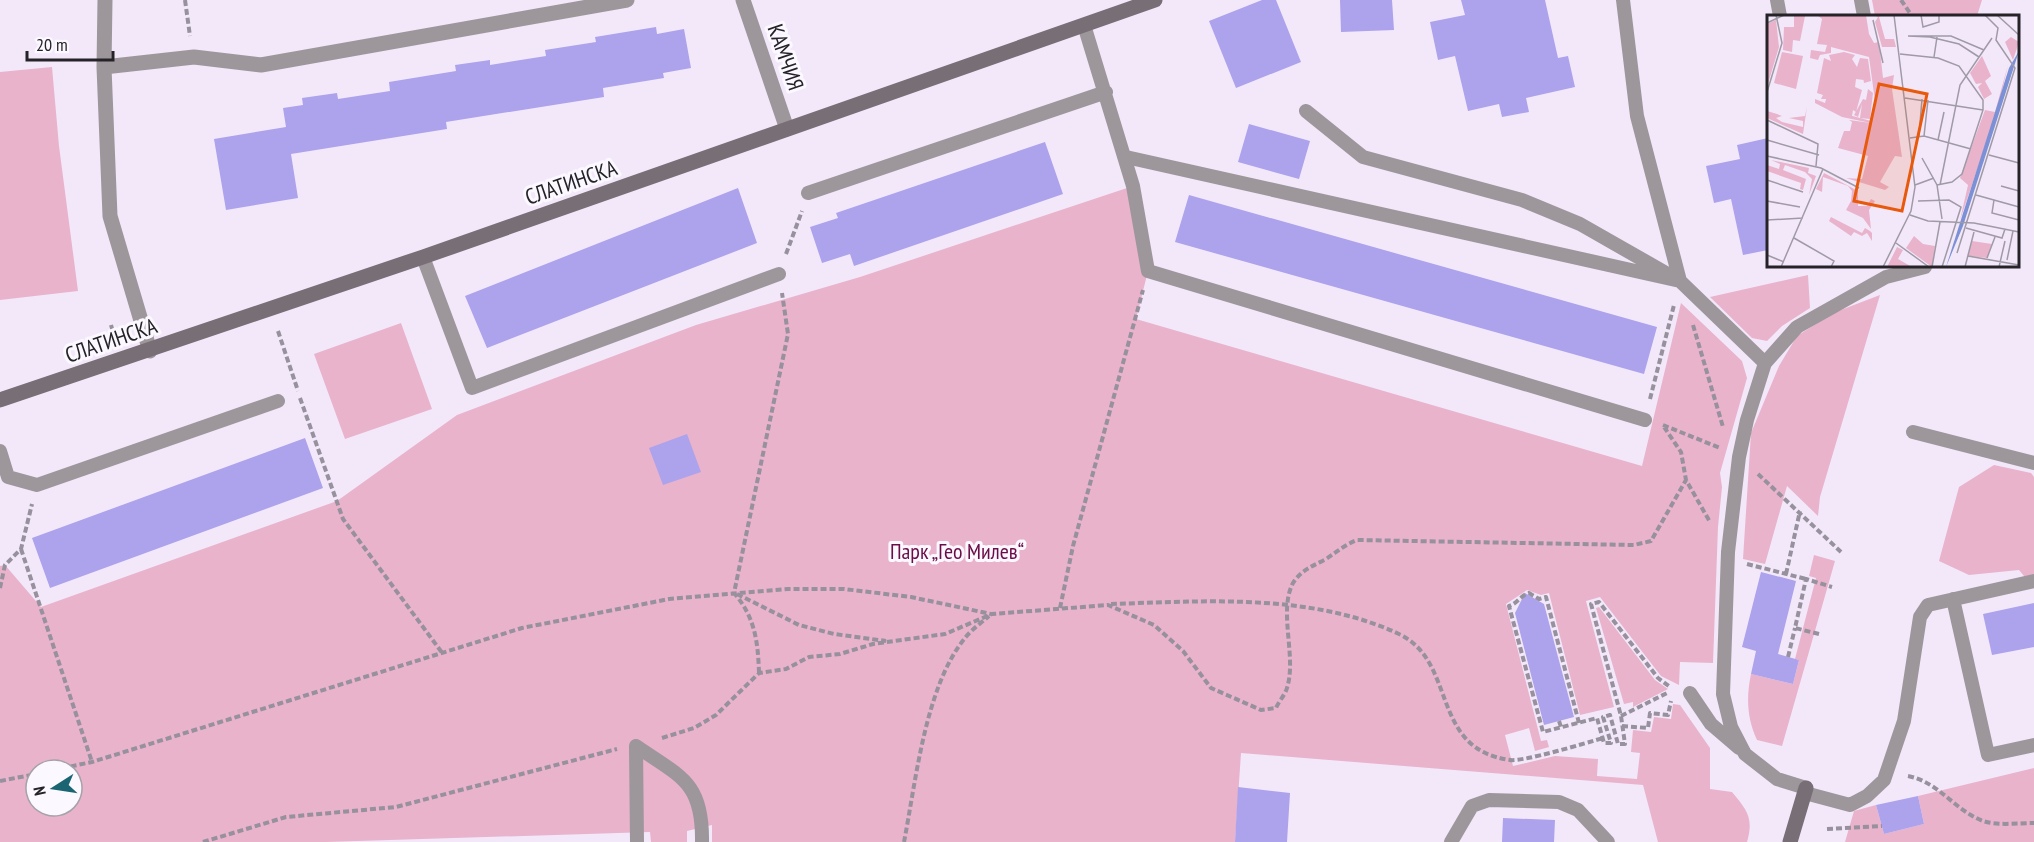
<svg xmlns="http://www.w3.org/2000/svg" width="2034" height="842" font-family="'PT Sans Narrow',sans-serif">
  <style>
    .green { fill: #e9b3cc; fill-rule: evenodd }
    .building { fill: #ada2ec }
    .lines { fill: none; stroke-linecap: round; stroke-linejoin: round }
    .path { stroke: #97909d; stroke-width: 4; stroke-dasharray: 6 3; stroke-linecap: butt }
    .lane { stroke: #9d979c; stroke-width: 14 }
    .street { stroke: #9d979c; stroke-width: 15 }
    .secondary { stroke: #776e76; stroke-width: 15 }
    .labels { text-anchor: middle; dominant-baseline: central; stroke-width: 6; stroke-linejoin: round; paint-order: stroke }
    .street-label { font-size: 22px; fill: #252228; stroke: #fcf8ff }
    .park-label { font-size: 22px; fill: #6b0d46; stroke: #fcf8ff }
    .inset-road { fill: none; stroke: #a099a6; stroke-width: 1.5 }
    .view { fill: #e8590c; fill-opacity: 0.15; stroke: #e8590c; stroke-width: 3 }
    .inset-edge { fill: none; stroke: #252228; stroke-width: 3 }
  </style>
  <rect width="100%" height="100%" fill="#f2e8fa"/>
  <path class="green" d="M1872,0H1982L1977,16H1875Z
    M52,67L59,146L78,291L0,300V72Z
    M1133,186L1148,271L1136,319L1642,466L1681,303L1742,361L1747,378L1720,473L1722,487L1718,527L1713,663L1680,662L1679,685L1661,676L1600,597L1586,601L1614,707L1580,715L1549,593L1541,595L1527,590L1506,604L1541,741L1547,740L1549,747L1535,751L1529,728L1505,735L1513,766L1555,756L1598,759L1597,776L1637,779L1640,753L1631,752L1633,730L1651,732L1654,717L1671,719L1673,704L1680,705L1710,748V789L1732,792C1747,810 1754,818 1747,842H1658L1643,785L1241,753L1235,842H712V825L687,831V842H651L650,832L326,842H0V566L5,565L41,607L337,501L457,415L696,325L860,277ZM36,770H72V806H36Z
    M1808,275L1810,308L1782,326L1767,341L1752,338L1710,297Z
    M1880,295L1820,497L1818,516L1787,486L1765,564L1743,559L1751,433L1779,366L1797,336L1833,313Z
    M401,323L432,409L345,439L314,354Z
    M1994,465L2031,473L2034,477V588L2019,570L1969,575L1939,561L1959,487Z
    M1814,555L1835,561L1782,746L1757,740C1747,718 1746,698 1751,674L1793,684L1799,660L1795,659L1816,578L1809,576Z
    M1599,607L1655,680L1668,689L1633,707V702L1624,704L1596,608Z
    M2034,768V842H1845L1854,811L1876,805L1884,834L1924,824L1918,796Z"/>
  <path class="building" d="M1262,0H1276L1301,62L1236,88L1209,21Z
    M1340,0H1392L1394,30L1341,32Z
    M1461,0H1545L1558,58L1568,56L1575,87L1526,98L1529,112L1502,117L1499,104L1468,111L1455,56L1438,60L1430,22L1465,15Z
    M656,27L657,34L684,29L691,68L663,73L664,78L603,88L604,97L446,122L447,129L291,154L298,198L226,210L214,139L286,127L283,108L303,105L302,98L337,93L338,99L390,91L389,82L456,71L455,65L490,60V65L546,56L545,50L596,42L595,37Z
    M1249,124L1310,141L1299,179L1238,162Z
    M1768,138V250L1743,255L1731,199L1714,203L1706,166L1740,159L1737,145Z
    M1045,142L1063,194L854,266L850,254L822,263L810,227L838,218L836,213Z
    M738,188L757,243L487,348L465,296Z
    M1189,195L1657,327L1644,374L1175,242Z
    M687,434L701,472L663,485L649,448Z
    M305,438L323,488L50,588L32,538Z
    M1761,572L1796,581L1778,654L1799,660L1793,684L1751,674L1756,651L1742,647Z
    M1525,593L1544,604L1574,717L1544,725L1515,613Z
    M2034,603V647L1992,655L1983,614Z
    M1238,787L1290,793L1287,842H1235Z
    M1918,796L1924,824L1884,834L1876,805Z
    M1503,818L1555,820L1554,842H1502Z"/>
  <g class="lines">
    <path class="path" d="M185,0L190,36
      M1901,0L1912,16
      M786,254L802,211
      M111,325L113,332
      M1693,325L1723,427
      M278,331L298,391
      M300,398L343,519L443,654
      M1650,399L1674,305
      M1663,425L1720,448
      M1664,427L1681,452L1686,480L1710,522
      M1758,474L1841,552
      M21,549L92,762
      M1747,564L1806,579
      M1786,574L1800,511
      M0,588L5,565L21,549L32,504
      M737,594L799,625L834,634L886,641
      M1111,604C1204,601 1312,593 1399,634C1458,662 1429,749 1510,760C1523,762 1586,743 1603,738
      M1060,608L1073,546L1143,290
      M1819,634L1795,628L1806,579L1832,587
      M1788,657L1795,628
      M759,673C758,642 755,617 734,593L788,334L782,293
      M1621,716L1669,692
      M1559,721L1561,727
      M1579,723L1546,597L1539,599L1529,593C1520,596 1518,603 1509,606L1543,732L1597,718L1604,743H1611L1603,717L1610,715L1618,744H1625L1621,716L1591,604L1599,602L1658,678L1670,687
      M1622,726L1648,728L1650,713L1668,715L1671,701
      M662,738L694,728L716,715L759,673L786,669L809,657L840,654L873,644L945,634L992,614L1108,605L1154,625L1183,651L1211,688L1261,710L1276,708C1279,701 1285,695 1287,688C1297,657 1278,611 1293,583C1301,570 1313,566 1326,559C1337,552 1344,545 1357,540L1634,545L1651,541L1686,480
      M53,770L92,762L522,628L669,599L788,589H844L911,597L991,614
      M1908,776C1939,782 1954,810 1983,821C1998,826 2018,823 2034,823
      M0,781L36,774
      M1827,829L1882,826
      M203,842L286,817L396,807L617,749
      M904,842C916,781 925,687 965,638C971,630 981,623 989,616"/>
    <path class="lane" d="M1623,0L1637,116L1680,281
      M1777,0L1780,16
      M1861,0L1864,16
      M1084,25L1133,186L1148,271L1645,420
      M1306,111L1363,157L1522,200L1580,224L1680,281L1765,363
      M1126,157L1680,281
      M808,193L1106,92
      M423,257L472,388L779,274
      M1913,432L2034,463
      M0,451L8,477L37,485L278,401
      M1953,599L1988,755L2034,745
      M1690,693L1711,724L1739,748
      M636,746C681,777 703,782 702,842
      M636,746L637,842
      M1806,788L1777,779L1745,754L1731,727L1723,694L1728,552L1739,457L1747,420L1765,363L1797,327L1886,277L1925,267
      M1805,793L1850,805L1867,796L1884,780L1904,721L1920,617L1928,605L2034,581
      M1451,842L1472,806L1489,800L1559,802L1578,810L1608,842"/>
    <path class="street" d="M105,0L104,67L110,216L150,351
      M743,0L787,129
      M104,67L194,57L261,65L627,0"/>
    <path class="secondary" d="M0,400L423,257L1155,0
      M1790,842L1806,788"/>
  </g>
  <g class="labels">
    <g class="street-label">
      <text transform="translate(786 57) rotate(71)">КАМЧИЯ</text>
      <text transform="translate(571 182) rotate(-19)">СЛАТИНСКА</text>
      <text transform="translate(111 340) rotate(-19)">СЛАТИНСКА</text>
    </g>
    <g class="park-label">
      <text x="957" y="551">Парк „Гео Милев“</text>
    </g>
  </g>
  <g transform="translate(1767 15)">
    <rect width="252" height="252" fill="#f2e8fa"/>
    <path d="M27,0H41L38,1L33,26L26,25L25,37L16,35L17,12H27ZM50,0H99L102,19L107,28L112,27L116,63L127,60L125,74L135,142L128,141L113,167L122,172L118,175L79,163L95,164L101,141L71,133L77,116H83L85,107L82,105L104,108L75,102L48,88V84L58,88L59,84H54L56,80L50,78L57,43L64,46L62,40L77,37L88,40L85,44L90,52L93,43L101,44L104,66L97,68L95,56L97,65L89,64L88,72L95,75L89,97L86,95L85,101L71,97L104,106L108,86L102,42L64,32V38L53,40L51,45L43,43L44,35L58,37L60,30L50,29L55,4ZM106,0H115L112,2L118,24H127L129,32H115L108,7L111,2ZM9,5L12,32L0,72V9ZM244,22L252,27L246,45L238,27ZM15,37L36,41L29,74L7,68ZM215,41L224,61L218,66L225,79L217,84L211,72L215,68L209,69L203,58ZM241,50L231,93L193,205L201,170L193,163L218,95L228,97ZM101,74L106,78L103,104L93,103L95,89L91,102L87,100L96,84L99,85ZM40,92L36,119L0,103V96L10,99L15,101L9,103L15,107L36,112V106L22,103L38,101ZM4,145L42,153L41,158L49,161L42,180L45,164L38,157L18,150L16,155L39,164L36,175L33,174L34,168L0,156V150L12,154L13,149ZM57,158L91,176V191H100L104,184L108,186L102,195L104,214L96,203L79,195L84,186L85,176L81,171L56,162L55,177L49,174ZM64,202L95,218L98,213L103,216L105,218V226L100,218L95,221L87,217L84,221L62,206ZM147,221L156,229L168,231L165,252L139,233ZM205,226L225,229L220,243L201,241ZM130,232L136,235L131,244L145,252H120Z" fill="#e9b3cc"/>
    <path d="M252,36L196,211L179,252L242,53Z" fill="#7b90d5"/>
    <path class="inset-road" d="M154,0L156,12L172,7V0M230,0L252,20M106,5L116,48M0,8L17,0M141,21H184L217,35M141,21L163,22L192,29L212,42M133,39L171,43L192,51L216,85V95L195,159L185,167L170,170M167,42L170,22M0,77L15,28L9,0M138,83L216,95M0,105L51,129L49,151M152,121L155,84M157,121L161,85M143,123L157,121L204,134M0,125L52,140M171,125L177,97M222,140L252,148M0,141L54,153L92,173M155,143L170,170L175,204M0,165L36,177M148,170L167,163M173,170L193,70L225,23M234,171L252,176M209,180L252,192M227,185L225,198L252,205M0,186L33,192M151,186L182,185L194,192L175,252M143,200L161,206L207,208L252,217M0,205L36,203M199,213L235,223L238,214M27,223L67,246L64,252M129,228L162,252M190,238L248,53L229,25L231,13L218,0M0,240L17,247M201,241L252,250M220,243L228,222M240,245L246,216M14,252L56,154M116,252L144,196L148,172L127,0M165,252L173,207M198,252L207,217M232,252L238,226"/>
    <path class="view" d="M112,69L160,79L135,196L87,186Z"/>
    <rect width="252" height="252" class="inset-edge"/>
  </g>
  <g transform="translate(54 788) rotate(258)"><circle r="28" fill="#fcf8ff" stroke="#a6a2a9" stroke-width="1.5"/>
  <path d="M0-4.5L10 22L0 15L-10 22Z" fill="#1b6572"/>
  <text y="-9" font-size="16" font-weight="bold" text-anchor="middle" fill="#252228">N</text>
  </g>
  <path d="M27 51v9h86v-9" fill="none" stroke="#252228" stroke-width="3"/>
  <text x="36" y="51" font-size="18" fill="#252228" stroke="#fcf8ff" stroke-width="4.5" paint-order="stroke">20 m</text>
</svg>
